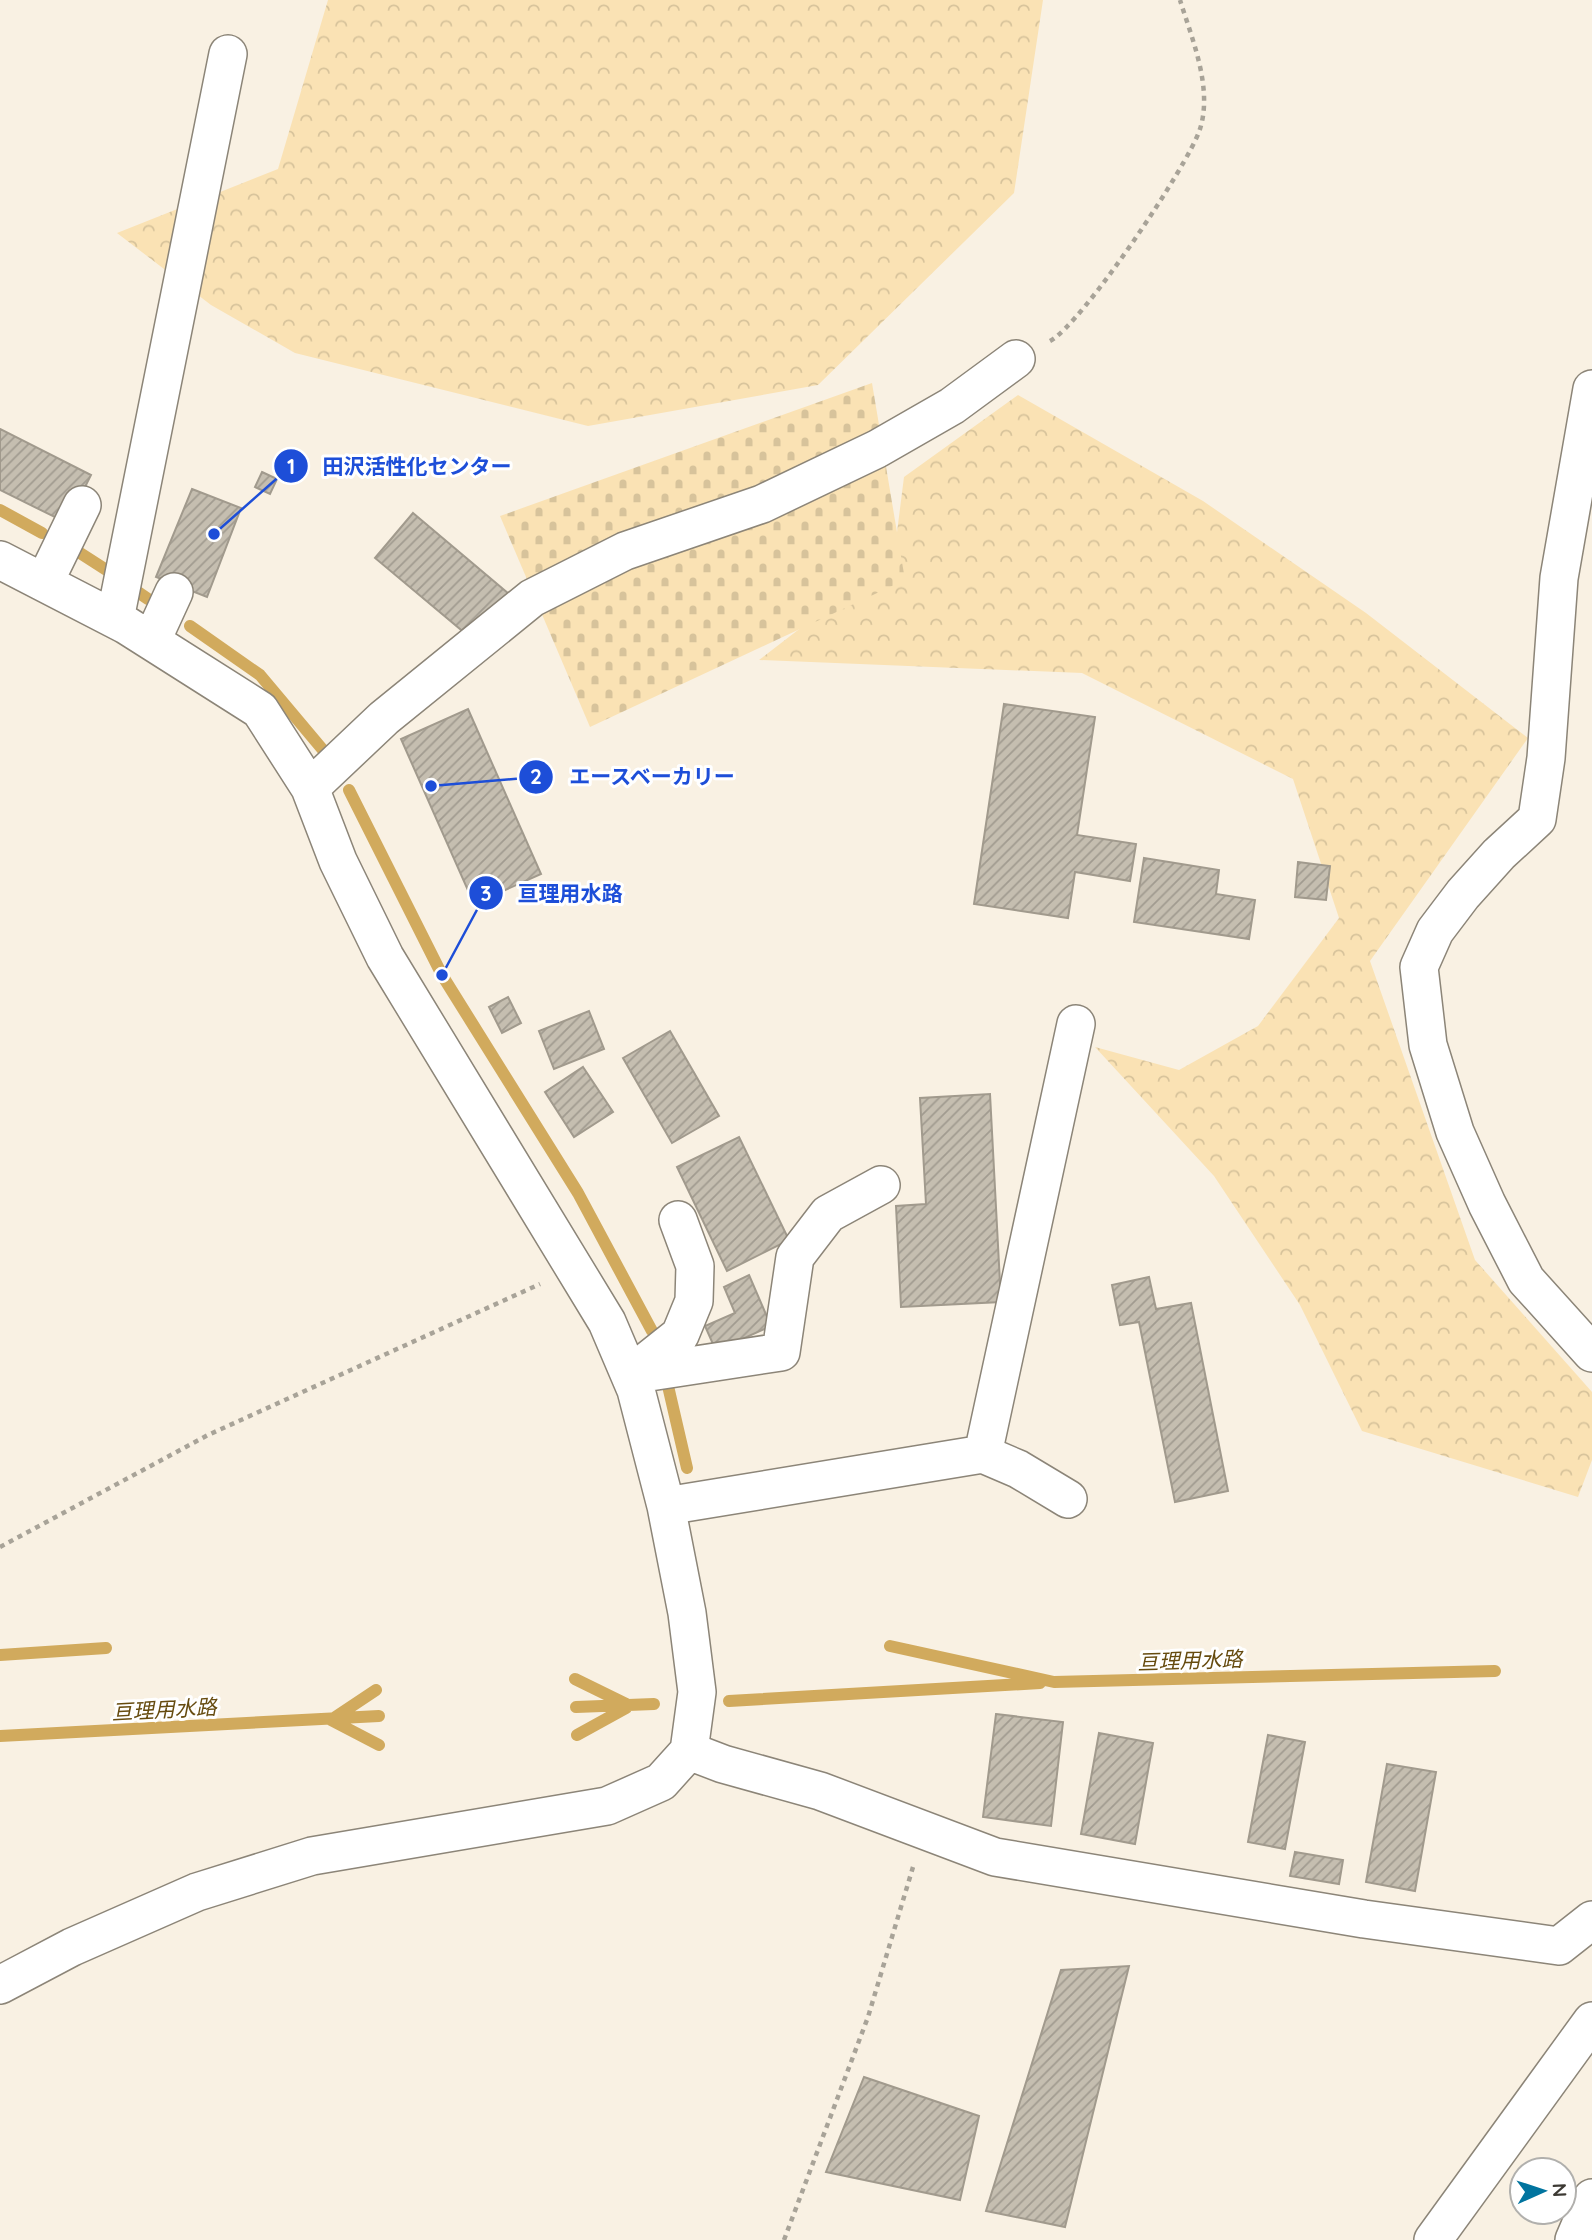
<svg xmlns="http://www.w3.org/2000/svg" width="1592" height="2240" font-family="Quicksand,'Noto Sans JP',sans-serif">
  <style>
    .forest { fill: url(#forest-crowns) }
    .cemetery { fill: url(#cemetery-stones) }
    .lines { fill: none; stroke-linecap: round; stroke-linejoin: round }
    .stream { stroke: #d1aa5d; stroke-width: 12 }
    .building { fill: url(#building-hatch); stroke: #a19a8d; stroke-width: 2 }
    .minor-casing { stroke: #8c8578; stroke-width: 40 }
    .path { stroke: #a8a398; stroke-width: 4.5; stroke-dasharray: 5 5; stroke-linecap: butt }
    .minor { stroke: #fff; stroke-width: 37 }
    .labels { text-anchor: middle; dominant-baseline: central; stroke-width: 6; stroke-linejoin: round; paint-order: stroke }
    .water-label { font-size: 21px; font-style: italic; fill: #664b0f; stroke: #fff }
    .leader { fill: none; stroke: #1d4ed8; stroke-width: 2.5 }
    .callout-dot { fill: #1d4ed8; stroke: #fff; stroke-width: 2.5 }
    .mark-label { font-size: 21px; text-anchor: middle; font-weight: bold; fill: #fff }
    .callout-label { font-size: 21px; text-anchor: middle; font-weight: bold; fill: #1d4ed8; stroke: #fff; stroke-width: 6; stroke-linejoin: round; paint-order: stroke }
  </style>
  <defs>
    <pattern id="forest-crowns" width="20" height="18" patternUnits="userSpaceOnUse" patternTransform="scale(1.75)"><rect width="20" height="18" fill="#fae2b4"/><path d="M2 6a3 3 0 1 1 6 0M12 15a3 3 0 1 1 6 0" fill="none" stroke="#d7c39b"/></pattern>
    <pattern id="cemetery-stones" width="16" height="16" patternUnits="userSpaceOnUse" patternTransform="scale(1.75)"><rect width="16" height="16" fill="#fae2b4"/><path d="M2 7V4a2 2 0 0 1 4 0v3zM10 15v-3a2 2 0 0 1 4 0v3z" fill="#d7c39b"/></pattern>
    <pattern id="building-hatch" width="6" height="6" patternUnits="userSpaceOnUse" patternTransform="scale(1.75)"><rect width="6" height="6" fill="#c5beb0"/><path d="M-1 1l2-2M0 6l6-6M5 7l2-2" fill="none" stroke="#a19b90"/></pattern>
  </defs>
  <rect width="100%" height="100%" fill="#f9f1e3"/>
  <path class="forest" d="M328,0H1043L1014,193L818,385L588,426L295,353L211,305L117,233L278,169Z
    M1018,395L1203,501L1366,613L1528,738L1370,961L1475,1260L1592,1392V1460L1578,1497L1362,1431L1300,1305L1214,1176L1095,1047L1179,1070L1258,1026L1339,918L1293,779L1082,673L759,660L894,556L904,477Z"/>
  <path class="cemetery" d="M872,383L905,580L590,727L500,516Z"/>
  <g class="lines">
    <path class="stream" d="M0,510L42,533
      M80,553L108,571
      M132,588L148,599
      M190,626L260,675L323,750
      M349,790L442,975L578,1193L652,1331
      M668,1386L687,1468
      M890,1646L1054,1682L1495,1671
      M0,1655L106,1648
      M575,1679L626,1704
      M729,1701L1040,1683
      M576,1707L654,1704
      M334,1718L376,1690
      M331,1720L379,1745
      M577,1735L626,1708
      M0,1736L379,1716"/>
  </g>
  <path class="building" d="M0,429L91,475L67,523L0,490Z
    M262,472L277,479L270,494L255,487Z
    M192,489L241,508L207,597L156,577Z
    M413,513L509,594L472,639L375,558Z
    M1004,704L1095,717L1077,835L1136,844L1130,881L1075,872L1068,918L974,904Z
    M468,709L541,874L474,904L401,739Z
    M1144,858L1219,870L1216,894L1255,900L1249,939L1134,922Z
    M1298,862L1330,866L1326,900L1295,897Z
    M508,997L521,1023L502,1033L489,1007Z
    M589,1011L604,1049L554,1069L539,1031Z
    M670,1031L719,1116L672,1143L623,1058Z
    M583,1067L613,1112L574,1137L545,1092Z
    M990,1094L1001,1302L901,1307L896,1206L926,1204L920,1098Z
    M739,1137L789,1240L727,1271L677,1167Z
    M749,1275L771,1326L716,1351L705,1326L735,1313L724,1287Z
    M1149,1277L1156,1309L1191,1303L1228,1491L1175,1502L1139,1322L1120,1325L1112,1285Z
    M996,1714L1063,1722L1051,1826L983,1817Z
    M1099,1733L1153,1743L1135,1844L1081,1834Z
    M1268,1735L1305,1742L1285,1849L1248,1842Z
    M1387,1764L1436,1772L1415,1891L1366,1882Z
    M1295,1852L1343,1860L1339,1884L1290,1876Z
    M1129,1966L1065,2227L986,2211L1061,1970Z
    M864,2077L979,2116L960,2200L826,2172Z"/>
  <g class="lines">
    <g class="minor-casing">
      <path id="minor" d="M1592,389L1559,578L1546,758L1537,819L1499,854L1463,894L1435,931L1419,967L1428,1045L1455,1132L1487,1204L1526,1280L1592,1353
        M0,560L126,625L260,710L310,788L338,861L385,957L607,1322L636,1390L666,1506L687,1613L697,1692L689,1751L661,1782L607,1806L312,1856L197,1892L72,1947L0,1985
        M45,581L82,505
        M115,619L228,54
        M152,640L174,592
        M310,788L384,718L532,598L625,551L762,504L877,449L952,406L1016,359
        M631,1374L680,1335L694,1301L695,1266L678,1220
        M630,1375L781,1352L795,1257L828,1214L881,1185
        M983,1454L1018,1469L1068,1499
        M666,1506L983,1454L1076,1024
        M689,1751L723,1764L820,1791L995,1857L1364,1919L1559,1946L1592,1920
        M1433,2240L1592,2021
        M1574,2240L1592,2198"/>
    </g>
    <path class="path" d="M1050,341C1082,324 1188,166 1200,129C1213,88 1192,39 1180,0
      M0,1547L208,1435L540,1284
      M784,2240L868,2017L913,1867"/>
    <use href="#minor" class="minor"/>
  </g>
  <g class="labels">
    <g class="water-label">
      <text transform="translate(1190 1660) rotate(-2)">亘理用水路</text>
      <text transform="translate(164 1709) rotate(-3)">亘理用水路</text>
    </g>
  </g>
  <path class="leader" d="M214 534L291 466M431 786L536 777M442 975L486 893"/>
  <g class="callout-dot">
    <circle cx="214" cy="534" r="7"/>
    <circle cx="431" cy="786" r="7"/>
    <circle cx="442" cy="975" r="7"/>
    <circle cx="291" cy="466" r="18"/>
    <circle cx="536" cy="777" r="18"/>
    <circle cx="486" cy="893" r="18"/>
  </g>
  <g class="mark-label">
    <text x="291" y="474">1</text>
    <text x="536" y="784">2</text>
    <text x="486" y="901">3</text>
  </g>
  <g class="callout-label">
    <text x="417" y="474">田沢活性化センター</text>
    <text x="652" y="784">エースベーカリー</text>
    <text x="570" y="901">亘理用水路</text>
  </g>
  <g transform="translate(1543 2191) rotate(87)"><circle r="33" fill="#ffffff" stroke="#b1b0ad" stroke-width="2"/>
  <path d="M0-5L12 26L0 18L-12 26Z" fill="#01749f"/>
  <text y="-10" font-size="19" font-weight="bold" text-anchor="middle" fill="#3c3933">N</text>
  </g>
</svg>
